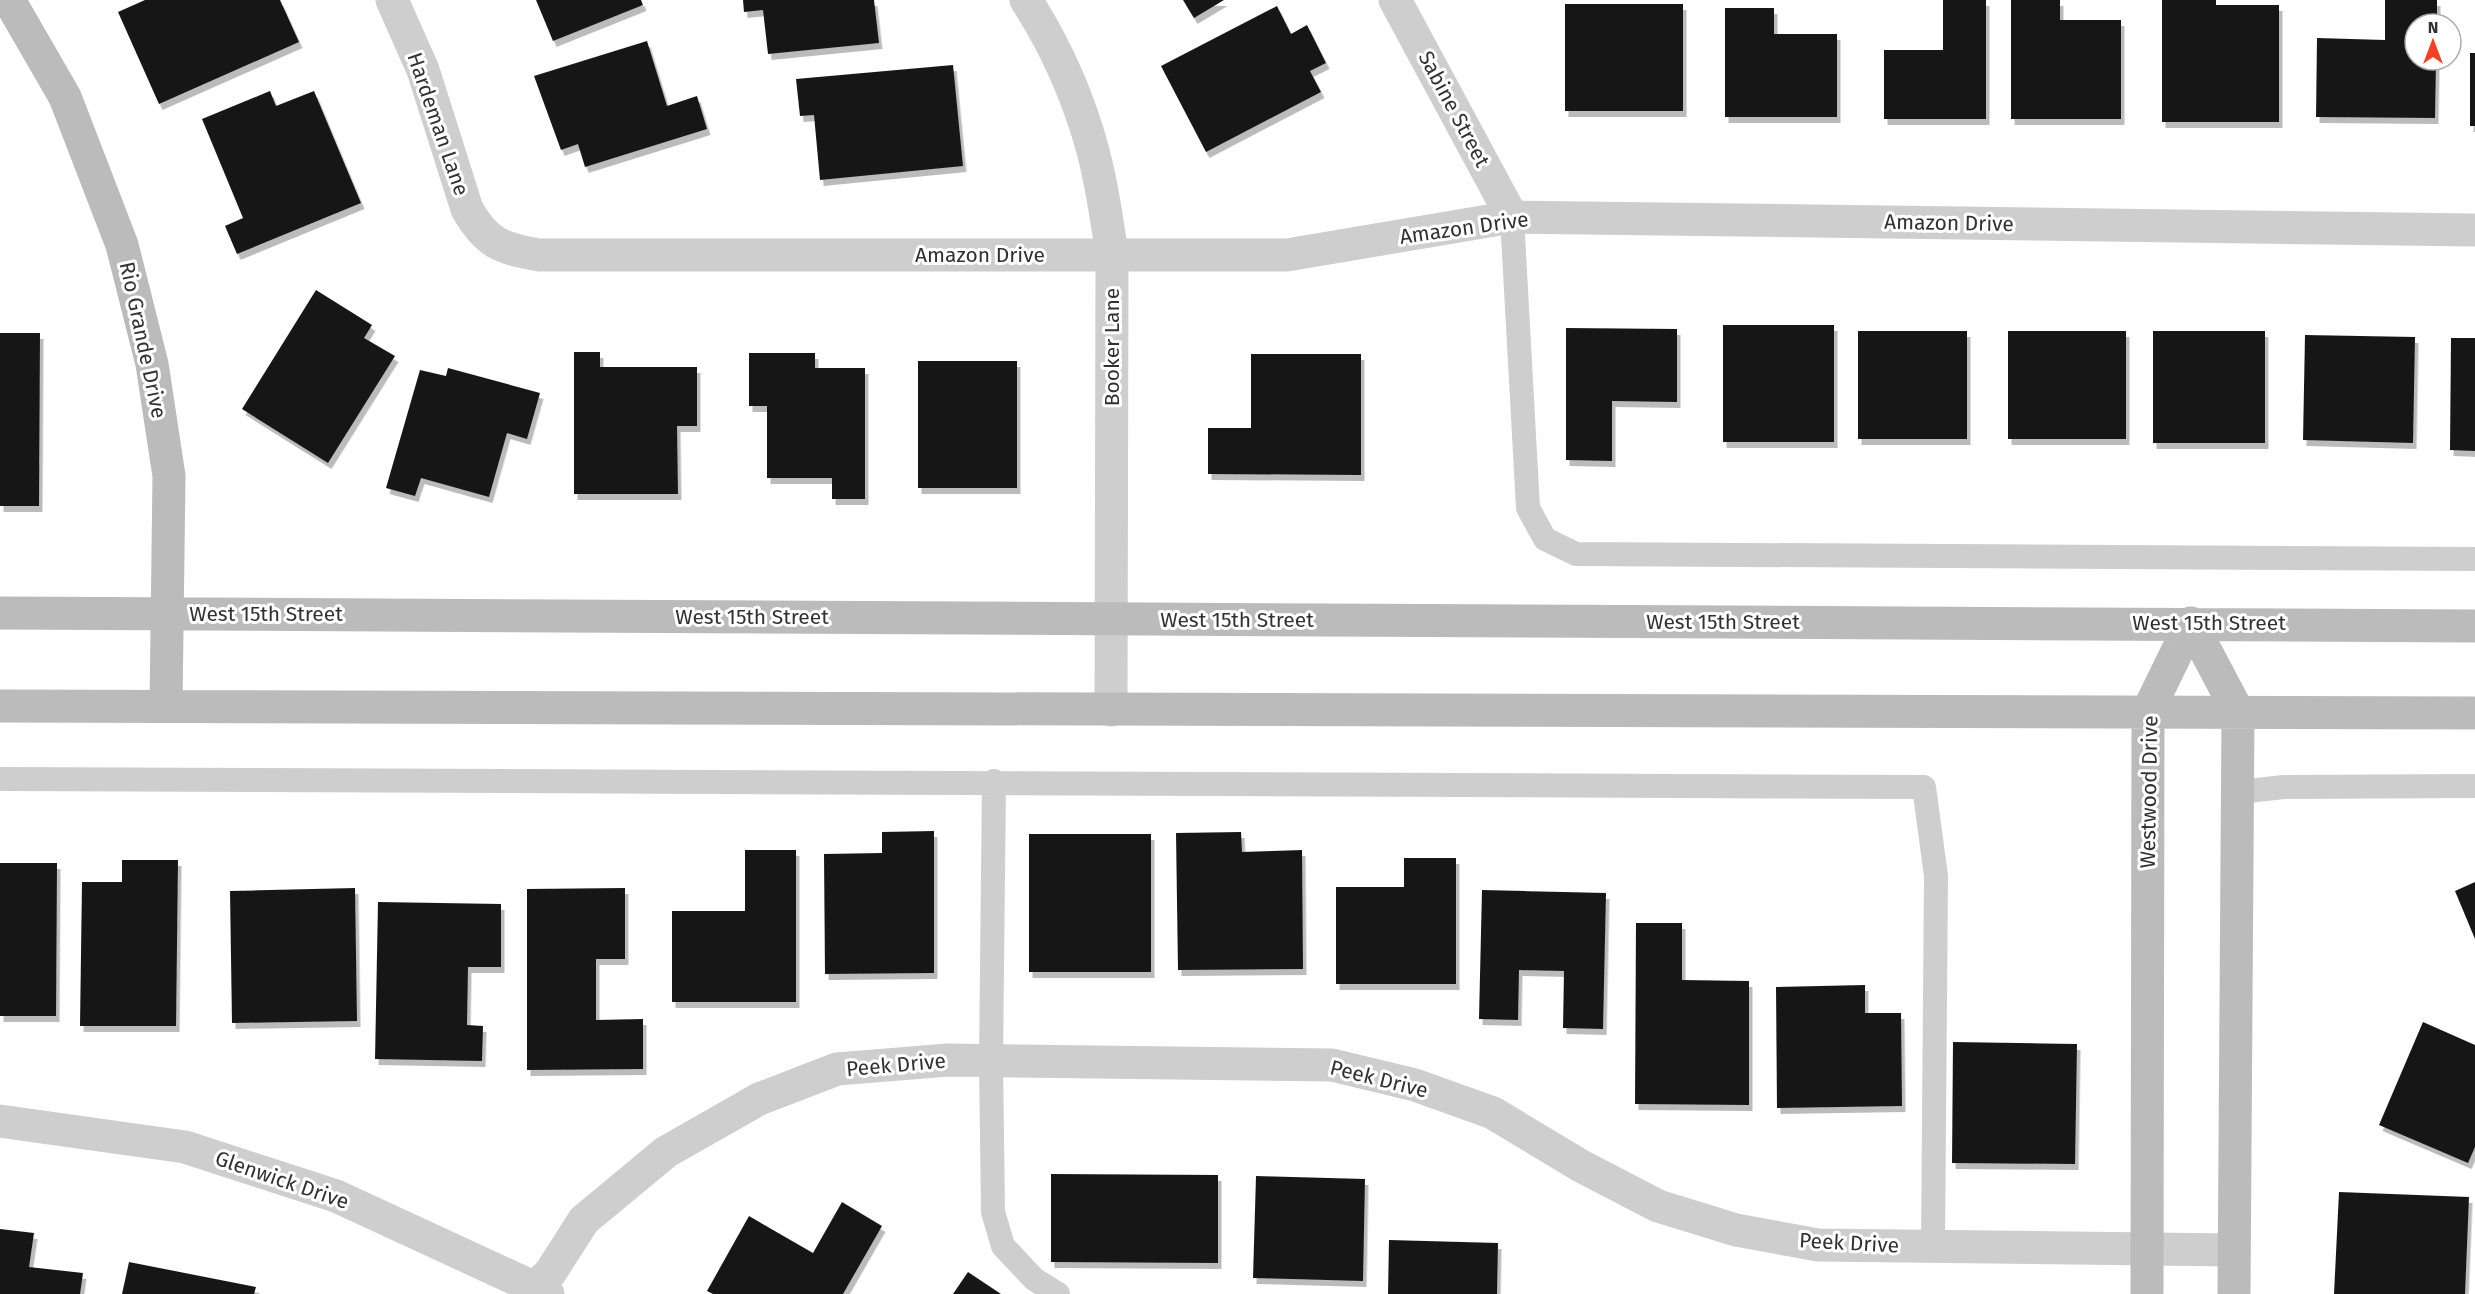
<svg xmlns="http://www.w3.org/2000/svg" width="2475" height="1294" font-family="'Fira Sans',sans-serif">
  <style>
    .building { fill: #181818; filter: url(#shadow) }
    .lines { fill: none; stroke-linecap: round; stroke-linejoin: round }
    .lane { stroke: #cecece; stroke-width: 24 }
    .street { stroke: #cecece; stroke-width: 33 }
    .secondary { stroke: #bbb; stroke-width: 33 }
    .labels { text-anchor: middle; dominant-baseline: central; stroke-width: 6; stroke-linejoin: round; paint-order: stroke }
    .street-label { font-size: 21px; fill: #313131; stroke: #fff }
  </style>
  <defs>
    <filter id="shadow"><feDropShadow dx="3.5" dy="6" stdDeviation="0" flood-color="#0004"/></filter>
  </defs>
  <rect width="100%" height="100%" fill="#fff"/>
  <path class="building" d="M145,0H280L299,42L159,104L118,12Z
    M536,0H641L643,5L553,41Z
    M743,0H874L879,43L768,54L763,10L744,12Z
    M1183,0H1224L1194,18Z
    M1943,0H1986V119H1884V50H1943Z
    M2011,0H2060V20H2121V119H2011Z
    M2162,0H2216V5H2279V122H2162Z
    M2385,0H2437V24H2415V60H2436L2435,118L2316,117L2317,38L2385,40Z
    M1565,4H1683V111H1565Z
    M1277,6L1291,34L1307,25L1326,63L1310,71L1321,92L1206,152L1161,66Z
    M1725,8H1774V34H1837V117H1725Z
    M647,41L667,106L697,96L707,129L585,167L578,144L561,150L534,76Z
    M2470,53H2475V126H2470Z
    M953,65L963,166L820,180L814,115L800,116L796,79Z
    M270,91L276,106L314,91L361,203L237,254L225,226L243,218L202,119Z
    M316,290L372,325L364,338L395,356L328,463L242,409Z
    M1723,325H1834V442H1723Z
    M1566,328L1677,329V402L1612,401V461L1566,460Z
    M1858,331H1967V439H1858Z
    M2008,331H2126V439H2008Z
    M2153,331H2265V443H2153Z
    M0,333H40L39,506H0Z
    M2305,335L2415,337L2413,443L2303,440Z
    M2451,338H2475V451L2450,450Z
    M574,352H600V367H697V426H677L678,494H574Z
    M749,353H815V368H865V499H832V478H767V406H749Z
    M1251,354H1361V475L1208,474V428H1251Z
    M918,361H1017V488H918Z
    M448,368L540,393L527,439L507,433L489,497L421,478L415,496L386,488L420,370L446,376Z
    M934,831V973L825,974L824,854L882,853V832Z
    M1241,832L1242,852L1302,850L1303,969L1178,970L1176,833Z
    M1029,834H1151V972H1029Z
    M745,850H796V1002H672V911H745Z
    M1404,858H1456V984H1336V887H1404Z
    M122,860H178L176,1026H80L82,882H122Z
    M0,863H57L56,1016H0Z
    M2475,882V939L2455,891Z
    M355,888L357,1021L232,1023L230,891Z
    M625,888V959H596V1020L643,1019V1069L527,1070V889Z
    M1482,890L1606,893L1603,1029L1563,1028L1564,971L1519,970L1518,1020L1479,1019Z
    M378,902L501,904V967H468L467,1025L483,1026L482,1061L375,1059Z
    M1636,923H1682V980L1749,981V1105L1635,1104Z
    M1865,985V1013H1901L1902,1106L1777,1108L1776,987Z
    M2423,1022L2475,1045V1147L2468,1163L2379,1125Z
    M1953,1042L2077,1044L2075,1164L1952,1163Z
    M1051,1174L1218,1175V1263L1051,1262Z
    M1256,1176L1365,1179L1363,1281L1253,1278Z
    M2339,1192L2469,1197L2465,1294H2334Z
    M842,1202L882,1226L843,1294H713L707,1291L749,1216L813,1253Z
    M0,1229L34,1233L29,1267L83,1273L80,1294H0Z
    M1389,1240L1498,1243L1497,1294H1388Z
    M129,1262L256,1287L254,1294H122Z
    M968,1272L1001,1294H953Z"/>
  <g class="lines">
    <path class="lane" d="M1512,217L1528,508L1545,539L1576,554L2475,559
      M0,779L1924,787L1936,876L1933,1246
      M994,781L991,1061L993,1212L1003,1246L1034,1279L1058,1294
      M2238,792L2284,787L2475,786"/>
    <path class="street" d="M392,0L423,70L467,209C486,243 502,249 539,255H1287L1512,217L2475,230
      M1026,0C1055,45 1079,99 1093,151C1102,185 1107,220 1112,255L1111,710
      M1395,0L1512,217
      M0,1121L185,1147L336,1196L548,1294
      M535,1287L550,1273L584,1220L666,1152L759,1099L837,1069L948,1060L1332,1065L1415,1085L1493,1113L1581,1166L1658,1206L1736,1230L1818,1245L2234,1250"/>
    <path class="secondary" d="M9,0L65,97L122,245L152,364L169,476L166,706
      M0,613L2475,626
      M2191,623L2238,712L2234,1294
      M0,706L2475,713
      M2147,1294L2148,711L2191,623"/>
  </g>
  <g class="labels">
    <g class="street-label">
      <text transform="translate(1454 109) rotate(62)">Sabine Street</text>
      <text transform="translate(438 124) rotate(71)">Hardeman Lane</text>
      <text transform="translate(1949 223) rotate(1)">Amazon Drive</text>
      <text transform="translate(1464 228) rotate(-8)">Amazon Drive</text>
      <text x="980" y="255">Amazon Drive</text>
      <text transform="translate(143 340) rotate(78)">Rio Grande Drive</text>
      <text transform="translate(1112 347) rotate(-90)">Booker Lane</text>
      <text x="266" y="614">West 15th Street</text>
      <text x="752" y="617">West 15th Street</text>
      <text x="1237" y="620">West 15th Street</text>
      <text x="1723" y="622">West 15th Street</text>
      <text x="2209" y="623">West 15th Street</text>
      <text transform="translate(2149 792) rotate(-89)">Westwood Drive</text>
      <text transform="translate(896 1065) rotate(-5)">Peek Drive</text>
      <text transform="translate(1379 1079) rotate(14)">Peek Drive</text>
      <text transform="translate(282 1180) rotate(19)">Glenwick Drive</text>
      <text transform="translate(1849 1243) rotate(3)">Peek Drive</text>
    </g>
  </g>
  <g transform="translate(2433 42)"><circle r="28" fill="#ffffff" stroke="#adadad" stroke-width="1.5"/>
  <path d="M0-4.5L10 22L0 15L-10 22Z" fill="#f64026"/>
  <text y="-9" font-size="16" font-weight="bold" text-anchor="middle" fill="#313131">N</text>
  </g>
</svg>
